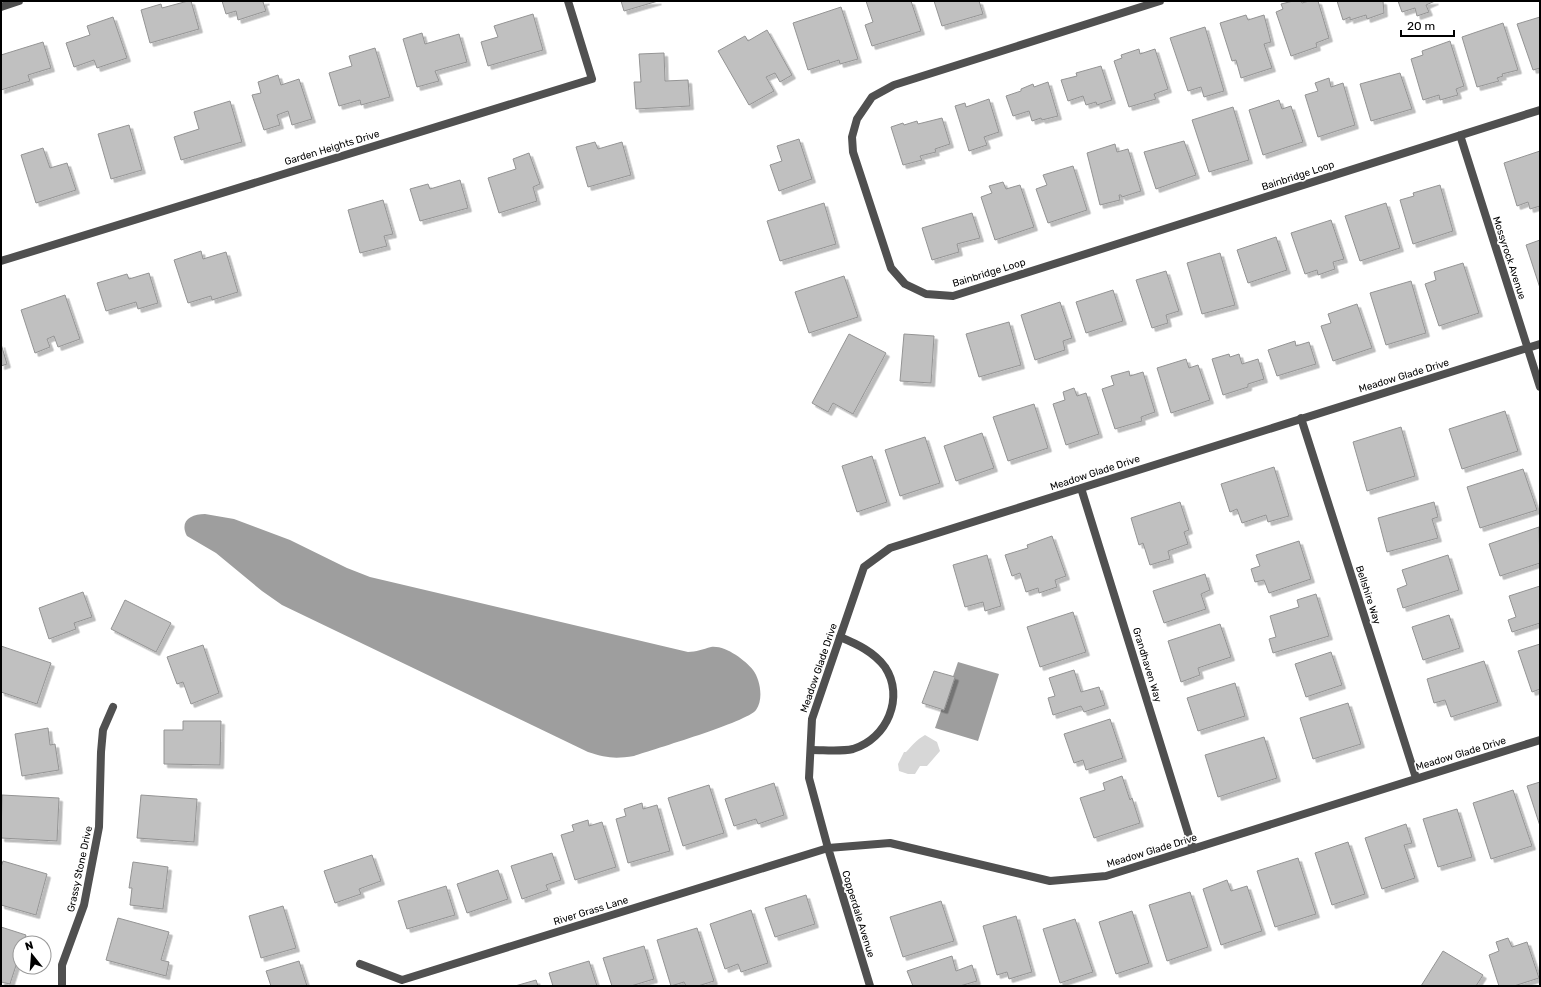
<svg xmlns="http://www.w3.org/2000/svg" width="1541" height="987" font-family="Rubik,sans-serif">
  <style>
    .green { fill: #d7d7d7 }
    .water { fill: #9e9e9e }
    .building { fill: #c0c0c0; stroke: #949494; filter: url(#shadow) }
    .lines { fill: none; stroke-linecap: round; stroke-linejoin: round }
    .lane { stroke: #505050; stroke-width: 8 }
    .street { stroke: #505050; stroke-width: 8 }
    .labels { text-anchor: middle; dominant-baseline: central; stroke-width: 3.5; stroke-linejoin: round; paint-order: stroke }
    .street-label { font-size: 10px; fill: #000; stroke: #fff }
  </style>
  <defs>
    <filter id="shadow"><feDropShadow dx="3.5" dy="3.5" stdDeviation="0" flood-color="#0004"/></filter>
  </defs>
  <rect width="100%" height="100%" fill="#fff"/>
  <path class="green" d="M925,735L937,742L940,751L927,766H920L915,774H908L899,771L898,764L904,752H906C913,745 916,740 925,735Z"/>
  <path class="water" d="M205,514L234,519L290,540L347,568L370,577L688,652C696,652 703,649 711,647C725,645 745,660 753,670C760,679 764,699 756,710C747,722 654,749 634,756C615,759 606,758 588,752L282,605L262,591L216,553L187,536C179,521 191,514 205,514Z
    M958,662L999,674L978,741L935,728Z"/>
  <path class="building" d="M188,1H191L199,29L150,43L141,10L161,4L162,8Z
    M222,1H266L263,2L266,11L238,20L236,11L226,14Z
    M621,1H658L624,11Z
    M866,1H911L921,31L872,46L865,25L873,22Z
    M934,1H979L983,14L942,26Z
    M1293,1H1301L1302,3L1309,1H1318L1329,38L1316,43L1317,47L1291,56L1276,12L1283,9L1281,4Z
    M1337,1H1383L1384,13L1367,19L1366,15L1350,20V17L1343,20Z
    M1398,1H1435L1426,5L1429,12L1417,16L1415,8L1402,12Z
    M841,7L858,59L840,64L839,60L808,70L793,23Z
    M533,14L543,50L488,66L481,42L498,37L494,26Z
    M1246,15L1248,20L1264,15L1271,42L1264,44L1272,68L1241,78L1236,60L1232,61L1220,23Z
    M113,17L127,58L97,68L94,60L74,67L66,43L90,35L87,26Z
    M1540,17V68L1533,70L1517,24Z
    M1503,23L1518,70L1502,74L1503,76L1497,78L1499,81L1477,87L1462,37Z
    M1205,27L1224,91L1204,97L1201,87L1188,91L1170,38Z
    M767,30L792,75L780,82L775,73L766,77L774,91L749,105L718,51L745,36L748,41Z
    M422,33L425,44L459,34L467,62L435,71L439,81L417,87L403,39Z
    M1450,41L1464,86L1456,89L1458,95L1440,100L1439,95L1423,100L1411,59L1423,55L1422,51Z
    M43,42L51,68L28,75L30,81L1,90V55Z
    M375,48L390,97L361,105L360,100L339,106L329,73L352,66L349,56Z
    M1139,49L1140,54L1155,49L1168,89L1154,94L1156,99L1129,107L1114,61L1122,58L1121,55Z
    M664,53L665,81L688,80L690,106L636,109L634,82H641L639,54Z
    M1101,66L1112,100L1097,105L1096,102L1086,105L1083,96L1068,101L1061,80L1077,76L1076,73Z
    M1400,73L1412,109L1371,121L1360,84Z
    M278,75L281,85L299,79L312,119L292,125L288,111L277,115L280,125L264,130L252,95L261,93L258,82Z
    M1329,78L1331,87L1343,83L1355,125L1318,137L1305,95L1318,91L1315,83Z
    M1048,82L1058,116L1042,120L1041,118L1032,121L1029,111L1013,116L1006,96L1021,91V89L1033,84L1034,87Z
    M989,99L999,132L984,137L987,145L969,151L955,106L965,103L966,107Z
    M1279,100L1282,109L1291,106L1303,142L1263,155L1249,110Z
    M230,101L242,142L181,160L174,137L199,129L194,112Z
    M1233,107L1249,160L1209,172L1192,120Z
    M942,118L950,144L935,149L936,152L920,156L922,160L903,165L891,127L903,123L904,125L917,121L918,124Z
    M129,125L142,170L111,179L98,134Z
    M799,139L812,179L779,191L770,165L782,161L777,146Z
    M1184,141L1196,175L1156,189L1144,152Z
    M595,142L598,149L622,142L631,175L588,187L576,147Z
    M1115,144L1117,152L1128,149L1141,191L1122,197L1121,195H1119L1120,200L1100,205L1087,153Z
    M43,148L50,168L67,163L76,190L36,203L21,155Z
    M1540,151V206L1530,209L1528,202L1517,206L1504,163Z
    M529,153L540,184L533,187L537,201L499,213L488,178L516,169L513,159Z
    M1073,166L1087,210L1048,223L1036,189L1047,185L1043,175Z
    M460,180L468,208L420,221L410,189L428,184L430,189Z
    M1003,182L1006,189L1020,185L1034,227L995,240L981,197L992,193L989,186Z
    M1440,185L1453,231L1413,244L1400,200L1414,196L1413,193Z
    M383,200L393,234L384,236L387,246L360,253L348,210Z
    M824,203L836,244L780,261L767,221Z
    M1386,203L1400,248L1360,261L1345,216Z
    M972,213L980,238L957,244L959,252L932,260L922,228Z
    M1331,220L1344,259L1333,262L1335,269L1318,275L1317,270L1305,274L1291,233Z
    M1276,237L1287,270L1248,283L1237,250Z
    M1540,240V288L1526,245Z
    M201,251L203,259L226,252L238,292L212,300L211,296L188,303L174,260Z
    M1220,253L1235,305L1202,314L1187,263Z
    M1463,263L1479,313L1439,326L1425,284L1436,280L1434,272Z
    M1166,271L1179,311L1166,315L1168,323L1152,328L1136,280Z
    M149,273L158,303L138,309L136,302L106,311L97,283L127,274L129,279Z
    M844,276L858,317L809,333L795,292Z
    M1411,281L1426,333L1386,345L1370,293Z
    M1113,290L1123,321L1086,333L1076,302Z
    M65,295L80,339L58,347L54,336L47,339L50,347L35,353L21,310Z
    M1060,302L1072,338L1063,341L1065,350L1035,360L1021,315Z
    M1357,304L1372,348L1333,361L1321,326L1331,323L1328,314Z
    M1009,322L1021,365L979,377L966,334Z
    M849,334L886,353L853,414L833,403L828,412L812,403Z
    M904,334L934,336L931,383L900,381Z
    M1295,341L1296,346L1309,342L1316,364L1277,376L1268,350Z
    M1,344L7,364L1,366Z
    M1229,354L1230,357L1239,354L1242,364L1258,359L1264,379L1248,384V387L1223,395L1212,359Z
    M1186,359L1189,368L1198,365L1210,400L1171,413L1157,368Z
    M1129,371L1130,376L1143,372L1155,412L1141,417L1142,421L1115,429L1102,389L1114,385L1111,376Z
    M1074,388L1077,396L1086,393L1099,434L1066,445L1053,404L1065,400L1063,392Z
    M1034,404L1048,448L1008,461L993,417Z
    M1505,411L1518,451L1462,469L1449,429Z
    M1401,427L1415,476L1367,491L1353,442Z
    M982,433L994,468L956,481L944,446Z
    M925,437L940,483L900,496L885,450Z
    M872,456L887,502L857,512L842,466Z
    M1274,467L1289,516L1268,522L1266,515L1242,523L1237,509L1230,512L1221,484Z
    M1523,469L1537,510L1480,528L1467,487Z
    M1180,502L1189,530L1184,532L1188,544L1168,551L1170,559L1150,565L1143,543L1139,545L1131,518Z
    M1434,502L1438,517L1432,519L1438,538L1387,552L1378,518Z
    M1539,527L1540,563L1500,576L1489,544Z
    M1052,536L1066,576L1055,580L1057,587L1039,593L1038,588L1026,592L1020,573L1012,576L1005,555L1028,548L1027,545Z
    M1299,541L1311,579L1269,593L1264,580L1255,582L1251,569L1260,566L1256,555Z
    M987,555L1001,606L985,611L983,602L965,607L953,565Z
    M1448,555L1459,590L1403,608L1397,589L1407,585L1402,570Z
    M1205,574L1210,590L1201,594L1206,609L1164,623L1153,591Z
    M1540,586V623L1512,632L1508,620L1516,617L1509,596Z
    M83,592L92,617L74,623L76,629L49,639L39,608Z
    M1316,594L1329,636L1273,653L1269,639L1276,637L1270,616L1299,607L1297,600Z
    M125,600L171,623L156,652L111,629Z
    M1073,612L1086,652L1040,667L1027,627Z
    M1449,615L1460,648L1423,660L1412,627Z
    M1220,624L1231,657L1198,668L1200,675L1181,682L1168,641Z
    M1540,644V689L1532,692L1518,651Z
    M203,645L219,693L191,704L183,682L177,684L167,657Z
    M1,646L51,663L37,704L1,692Z
    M1331,652L1342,685L1306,697L1295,664Z
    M1484,661L1498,702L1451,717L1445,700L1434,703L1427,679Z
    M1074,670L1081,692L1099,687L1105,705L1084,712L1081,706L1053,715L1048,698L1055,696L1049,678Z
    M934,671L955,677L944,710L922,703Z
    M1235,683L1245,716L1198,731L1187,698Z
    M1348,703L1361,744L1313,759L1300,718Z
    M1110,719L1123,758L1086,770L1083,760L1074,763L1064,734Z
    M183,721H221L220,765L164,764V730H183Z
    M48,728L50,745L55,744L59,770L22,776L15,734Z
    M1264,737L1277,778L1218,797L1205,755Z
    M1122,776L1130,800L1132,798L1140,823L1094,838L1080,798L1105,790L1103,783Z
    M1540,782V826L1527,786Z
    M774,783L784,815L758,824L756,819L734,826L725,799Z
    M709,785L724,833L683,846L668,798Z
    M1513,790L1532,846L1491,859L1473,803Z
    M2,795L59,798L57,841L1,838Z
    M141,795L197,799L194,842L137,838Z
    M642,803L643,809L657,805L670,851L628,863L616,819L626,816L624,809Z
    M1457,809L1472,857L1438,867L1423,819Z
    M588,820L589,826L602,822L616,867L575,880L561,835L574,831L572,825Z
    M1406,824L1412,843L1404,845L1415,878L1382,889L1365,838Z
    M1348,842L1365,894L1332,905L1315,853Z
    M552,853L561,880L546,885L548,890L522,899L511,866Z
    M372,855L381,881L359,889L361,894L335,903L324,871Z
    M1298,858L1316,914L1275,927L1257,871Z
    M3,861L47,874L36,915L1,905V867Z
    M133,862L168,867L163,909L130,905L132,888H129Z
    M498,870L508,899L467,913L457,884Z
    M1227,880L1231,891L1247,886L1262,931L1221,945L1203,889Z
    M446,886L455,915L407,929L398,901Z
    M1190,892L1208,947L1167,961L1149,905Z
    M806,895L815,924L775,937L765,908Z
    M941,901L954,941L903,957L890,917Z
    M283,906L296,948L261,958L249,916Z
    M751,910L768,963L741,972L738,964L725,969L710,924Z
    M1132,911L1149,963L1116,974L1099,922Z
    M1016,916L1032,972L1009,979L1007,972L997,975L983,926Z
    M118,918L169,932L161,960L169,962L166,976L106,960Z
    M1075,919L1093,972L1060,983L1043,929Z
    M1,927L26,935L23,943H20V953L10,984L1,982Z
    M697,928L714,981L698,986H686L684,982L671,986L657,940Z
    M1508,938L1512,947L1527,942L1539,978L1514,986H1499L1489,955L1499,951L1496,942Z
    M644,946L654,979L631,986H612L603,958Z
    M1443,951L1483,975L1476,986H1421Z
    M952,956L956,971L972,965L977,981L960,986H913L907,971Z
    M299,961L307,986H271L266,971Z
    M589,961L597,986H553L549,973Z
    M536,980L538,986H515Z"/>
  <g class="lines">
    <path class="lane" d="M811,750C825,750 840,752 853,749C887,739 905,697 885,667C874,652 857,644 840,637"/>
    <path class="street" d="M1160,1L894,85L872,97L857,119L852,137L853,152L891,268L905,284L926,294L953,296L1540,110
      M1,7L19,1
      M1460,135L1540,387
      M1,261L592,79L568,1
      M1301,418L1416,778
      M1081,488L1193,849
      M360,964L402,980L828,848L890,843L1050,881L1106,876L1540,740
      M62,986V965L84,905L99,827L101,752L103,730L113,707
      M870,986L828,848L809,778L812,719L864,567L890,548L1540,344"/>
  </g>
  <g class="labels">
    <g class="street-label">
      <text transform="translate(332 148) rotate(-17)">Garden Heights Drive</text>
      <text transform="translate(1298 176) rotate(-18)">Bainbridge Loop</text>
      <text transform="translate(1509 258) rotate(72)">Mossyrock Avenue</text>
      <text transform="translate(989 273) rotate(-17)">Bainbridge Loop</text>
      <text transform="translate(1404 376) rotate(-17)">Meadow Glade Drive</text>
      <text transform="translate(1095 473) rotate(-18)">Meadow Glade Drive</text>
      <text transform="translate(1368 595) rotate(72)">Bellshire Way</text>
      <text transform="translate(1147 665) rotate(73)">Grandhaven Way</text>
      <text transform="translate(819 668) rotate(-71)">Meadow Glade Drive</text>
      <text transform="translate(1461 754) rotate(-17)">Meadow Glade Drive</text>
      <text transform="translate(1152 851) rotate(-17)">Meadow Glade Drive</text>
      <text transform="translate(80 869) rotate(-78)">Grassy Stone Drive</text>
      <text transform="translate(591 911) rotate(-17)">River Grass Lane</text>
      <text transform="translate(858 914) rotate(73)">Copperdale Avenue</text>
    </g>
  </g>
  <rect width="1541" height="987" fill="none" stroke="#000000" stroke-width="4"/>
  <g transform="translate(32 955) rotate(343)"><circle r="19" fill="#ffffff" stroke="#999999"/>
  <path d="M0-3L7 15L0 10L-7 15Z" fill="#000000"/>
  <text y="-6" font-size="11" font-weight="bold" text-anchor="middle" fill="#000000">N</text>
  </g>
  <path d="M1401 30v6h53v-6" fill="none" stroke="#000000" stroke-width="2"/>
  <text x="1407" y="30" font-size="12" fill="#000000" stroke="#ffffff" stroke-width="3" paint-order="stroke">20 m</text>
</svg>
